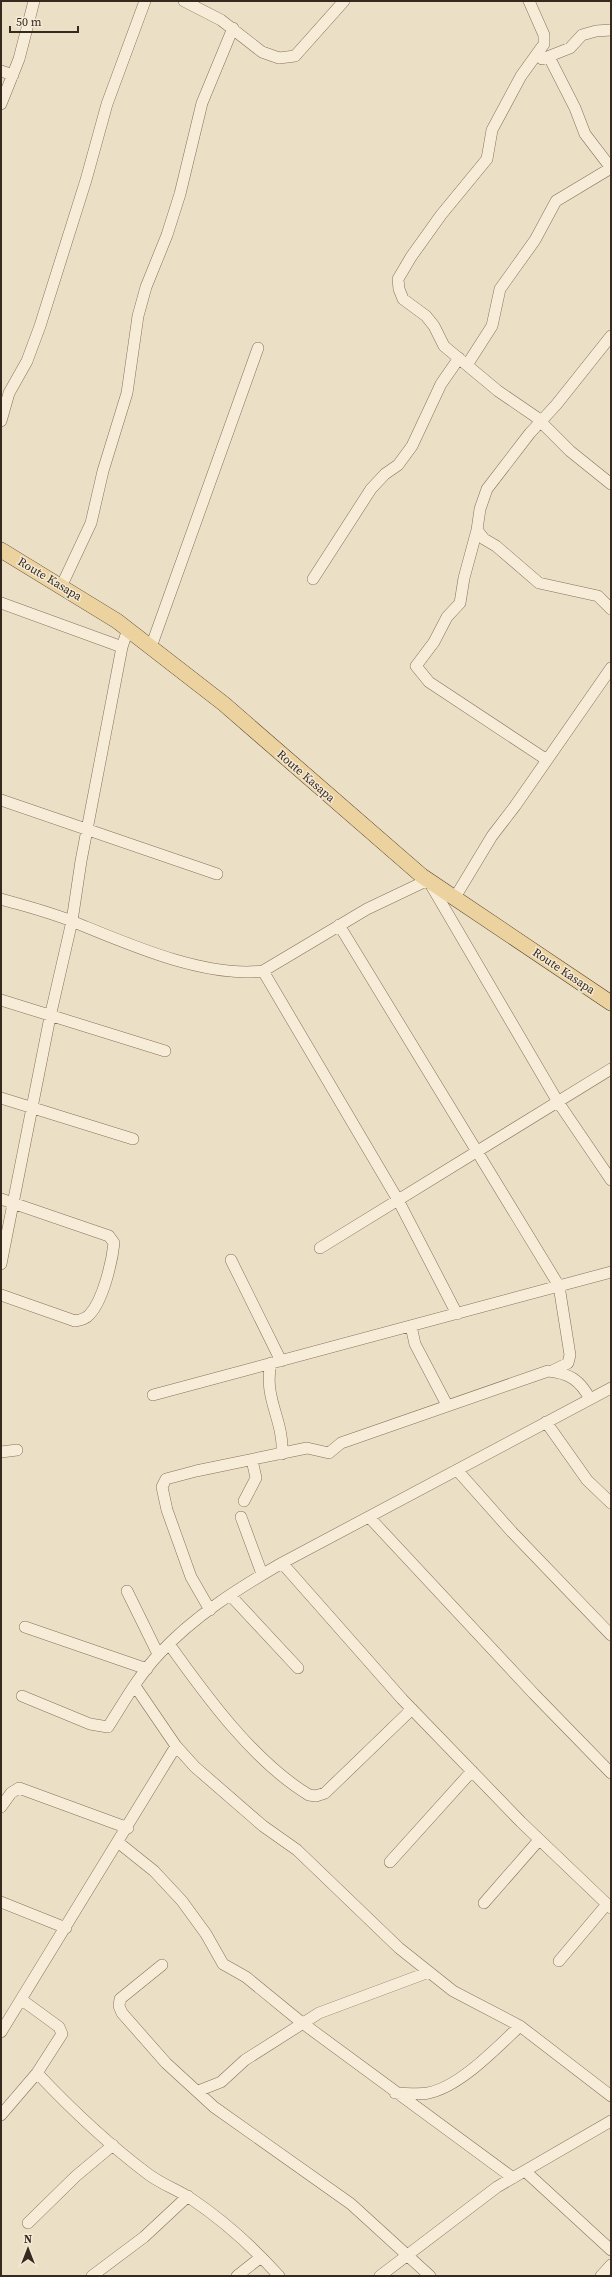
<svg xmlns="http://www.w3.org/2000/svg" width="612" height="2277" font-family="'Source Serif 4',serif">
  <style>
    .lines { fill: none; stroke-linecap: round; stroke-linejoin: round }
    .minor-casing { stroke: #84715c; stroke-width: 12 }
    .major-casing { stroke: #524030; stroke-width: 16 }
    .minor { stroke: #f6ecd7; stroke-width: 11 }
    .major { stroke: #ebd29f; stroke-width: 15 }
    .labels { text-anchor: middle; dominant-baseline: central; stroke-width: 3; stroke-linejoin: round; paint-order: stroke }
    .street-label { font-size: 12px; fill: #362a1f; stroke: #f3e9d4 }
  </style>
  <rect width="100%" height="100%" fill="#ebdfc5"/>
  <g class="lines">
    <g class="minor-casing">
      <path id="minor" d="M184,1L221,20L262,52L279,58L295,56L344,1
        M529,1L544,35V44L521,76L492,130L487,159L441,215L411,257L398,279L399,289L403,299L426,316L434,326L444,346L498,391L536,417L570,451L611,484
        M549,57L575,108L585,134L611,168
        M542,59L570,48L582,35L596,31L611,30
        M1,71L13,75
        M1,104L19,59L34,1
        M467,365L492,326L500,289L535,240L556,201L611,168
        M1,421L9,393L27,361L40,326L86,180L107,104L145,1
        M477,530L484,539L496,546L539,583L598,596L611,609
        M313,579L371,489L385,474L398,465L412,446L441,384L459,358
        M61,587L91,523L103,471L127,393L138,316L146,287L167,235L180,194L202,103L233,28
        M1,603L122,647
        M151,647L258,348
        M547,760L429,682L416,666L434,642L447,617L460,603L464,578L477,530L480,509L487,489L530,433L556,405L611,336
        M1,800L217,874
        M1,899C25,906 50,912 74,922C128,944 204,978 263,971L367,909L428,880L558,1102L611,1180
        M454,899L492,836L515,806L611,668
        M339,925L559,1286L570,1355L568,1363L552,1371
        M263,971L398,1200L457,1314
        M1,1000L165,1051
        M1,1098L133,1139
        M1,1199L109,1236L114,1243C112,1262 103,1300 90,1314C86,1319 81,1320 75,1321L1,1295
        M320,1248L611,1069
        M231,1260L281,1361
        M1,1264L50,1017L72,921L81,861L122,647L128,629
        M411,1326L415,1344L447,1405
        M271,1363C263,1399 284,1419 282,1454
        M153,1395L611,1272
        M546,1422L587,1480L611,1503
        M1,1452L17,1450
        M457,1470L512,1532L611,1635
        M244,1501L256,1478L252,1460
        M241,1517L262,1574
        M369,1517L534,1694L611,1773
        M282,1563L402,1699L521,1822L611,1908
        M127,1591L158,1654
        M230,1595L298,1668
        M210,1610L191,1577L167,1510L162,1487L166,1479L196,1471L307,1448L329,1453L341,1443L548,1371C569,1373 580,1380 590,1399
        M25,1627L147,1669
        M169,1644C206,1696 254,1762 309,1795L316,1796L325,1793L412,1709
        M135,1686L176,1746L195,1767L263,1826L297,1850L399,1948L453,1991L520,2026L611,2096
        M22,1696L90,1724L108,1727C124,1702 139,1675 159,1654C194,1616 239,1588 282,1563L611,1388
        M1,1807L11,1793L19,1788L128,1828
        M119,1843L154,1871L182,1901L206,1934L223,1964L246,1977L301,2022L513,2178
        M390,1862L472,1771
        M1,1902L66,1928
        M484,1903L539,1840
        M559,1961L607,1904
        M162,1965L120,1999L119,2006L122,2013L166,2063L214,2107L351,2204L430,2276
        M1,2032L176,1746
        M37,2073C71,2109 108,2144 148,2174C161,2184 176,2189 190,2198C223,2220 252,2246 279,2276
        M198,2091L221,2082L245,2060L319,2013L429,1972
        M395,2093C405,2093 418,2095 428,2093C460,2087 497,2047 520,2026
        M1,2115L37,2073L62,2034L59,2027L22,2000
        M525,2171L611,2250
        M28,2223L76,2176L113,2145
        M92,2276L144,2237L188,2196
        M237,2276L261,2257
        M380,2276L497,2187L611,2121
        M601,2276L611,2265"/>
    </g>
    <g class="major-casing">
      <path id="major" d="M1,550L117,621L224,704L422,876L611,1003"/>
    </g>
    <use href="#minor" class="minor"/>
    <use href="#major" class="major"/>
  </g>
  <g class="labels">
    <g class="street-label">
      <text transform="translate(50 579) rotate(31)">Route Kasapa</text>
      <text transform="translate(306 776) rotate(41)">Route Kasapa</text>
      <text transform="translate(564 971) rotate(34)">Route Kasapa</text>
    </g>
  </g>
  <rect width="612" height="2277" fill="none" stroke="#362a1f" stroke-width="4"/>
  <g transform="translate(28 2249)" stroke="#f3e9d4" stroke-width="3" paint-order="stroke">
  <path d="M0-3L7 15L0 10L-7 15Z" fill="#362a1f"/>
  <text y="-6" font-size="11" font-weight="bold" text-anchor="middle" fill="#362a1f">N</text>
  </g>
  <path d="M10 26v6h68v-6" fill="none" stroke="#362a1f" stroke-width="2"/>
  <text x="16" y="26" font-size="12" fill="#362a1f" stroke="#f3e9d4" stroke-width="3" paint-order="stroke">50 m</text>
</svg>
